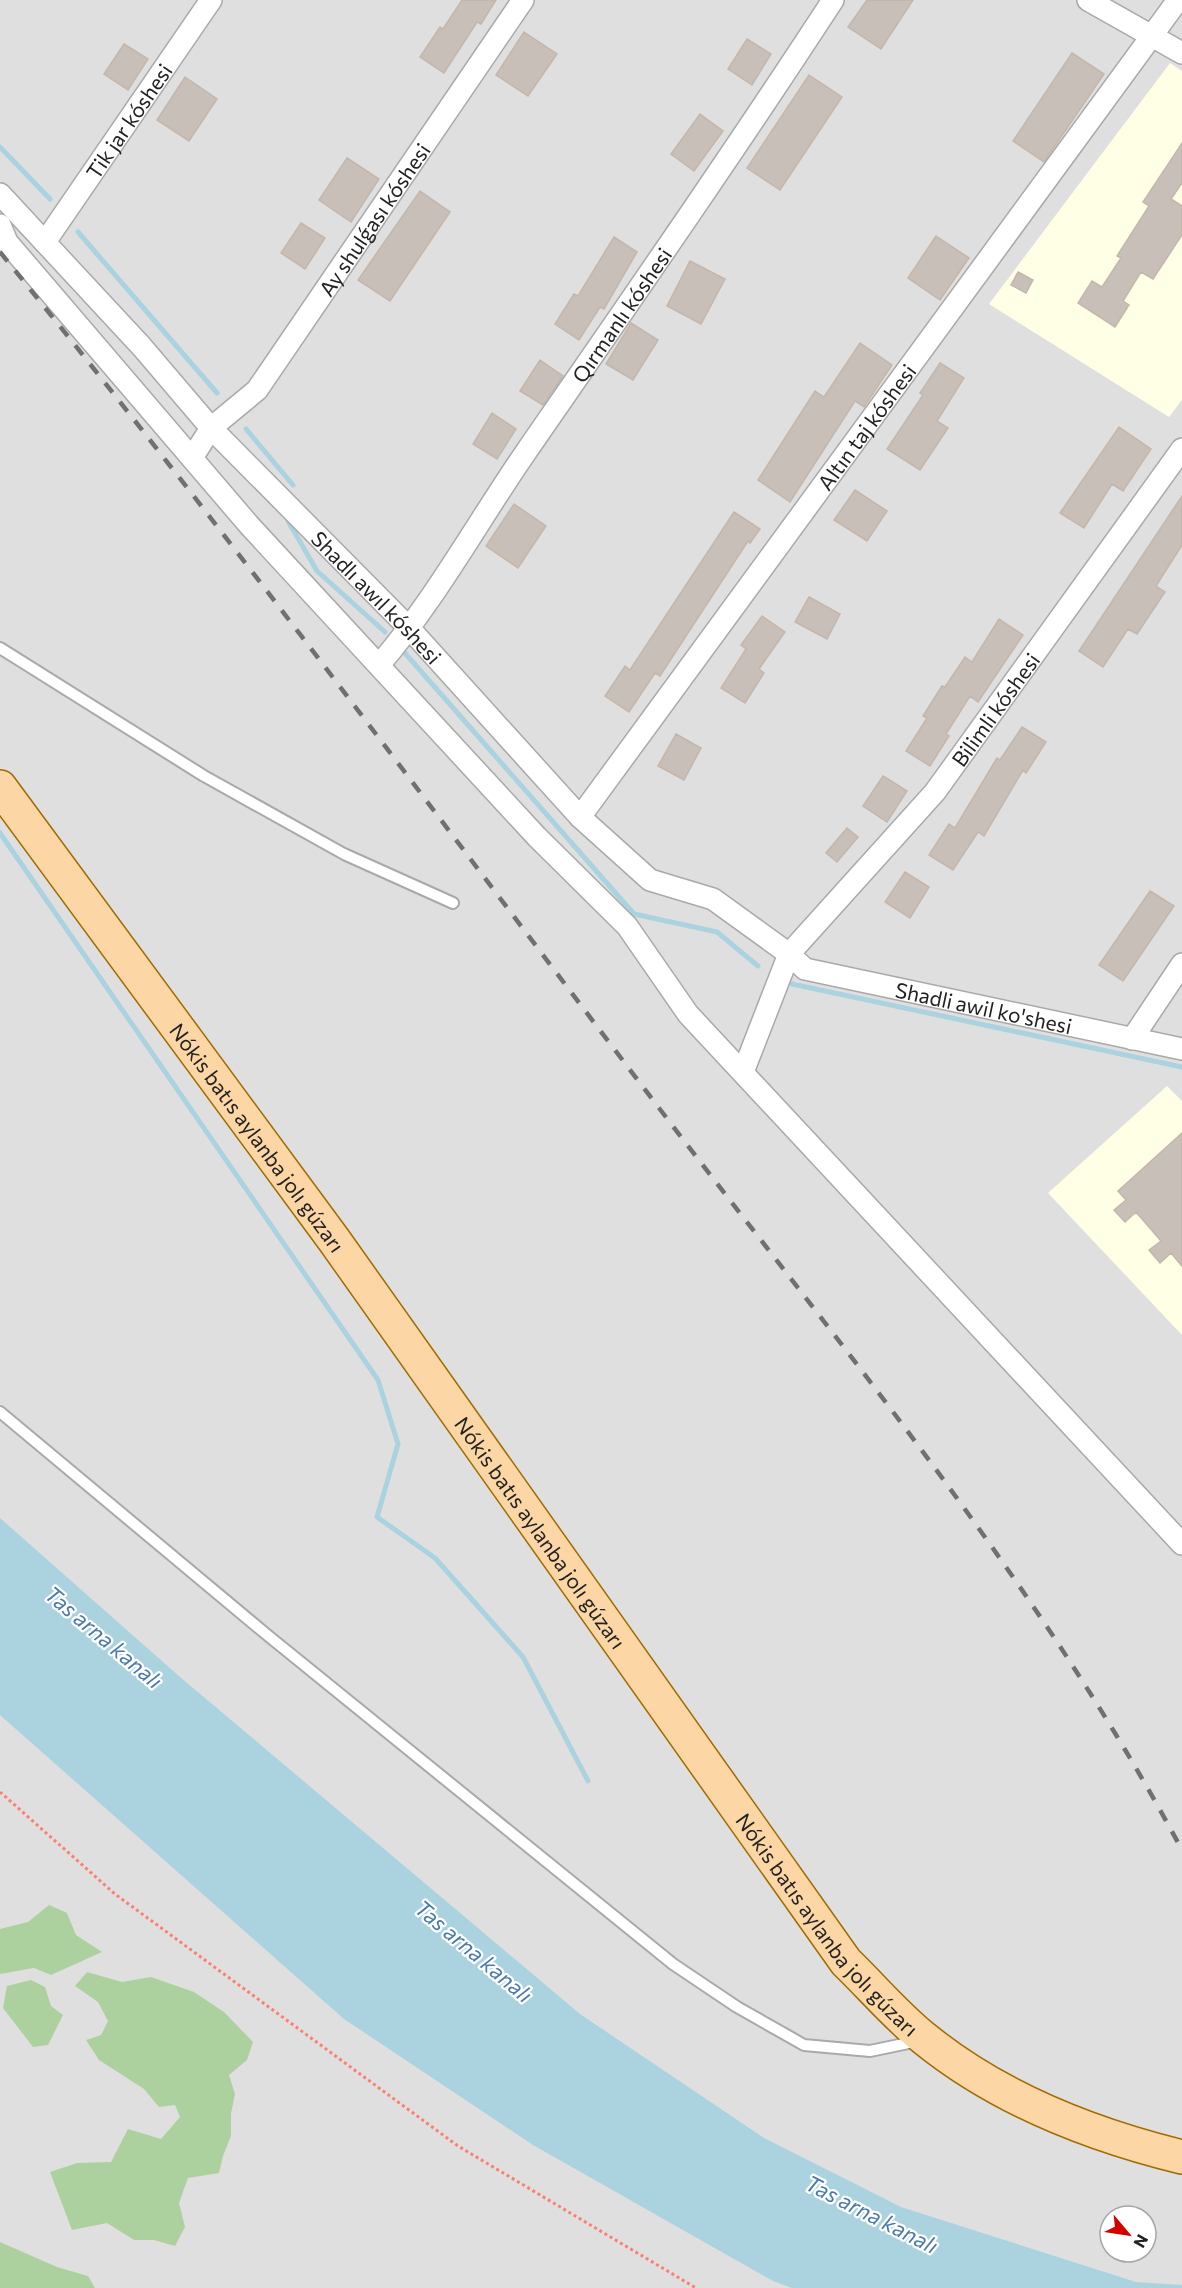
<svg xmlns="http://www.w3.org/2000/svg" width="1182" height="2288" font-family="Commissioner,sans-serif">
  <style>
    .residential { fill: #e0dfdf; fill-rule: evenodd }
    .education { fill: #ffffe5 }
    .forest { fill: #add19e }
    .water { fill: #aad3df }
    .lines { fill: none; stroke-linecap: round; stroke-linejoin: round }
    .stream { stroke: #aad3df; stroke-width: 5 }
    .building { fill: #c7bfb8; stroke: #c4b6ab; stroke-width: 1.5 }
    .service-casing { stroke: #a9a9a9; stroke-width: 14 }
    .minor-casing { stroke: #a9a9a9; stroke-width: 24 }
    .primary-casing { stroke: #a06b00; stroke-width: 36 }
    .path { stroke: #fa8072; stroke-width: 3; stroke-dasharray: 3 3; stroke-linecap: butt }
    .service { stroke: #fff; stroke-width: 10 }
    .minor { stroke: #fff; stroke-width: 21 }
    .primary { stroke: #fcd6a4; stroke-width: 33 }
    .rail { stroke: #707070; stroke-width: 4.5; stroke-dasharray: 12 12; stroke-linecap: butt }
    .labels { text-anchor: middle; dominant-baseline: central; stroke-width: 4.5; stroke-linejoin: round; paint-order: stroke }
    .street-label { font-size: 21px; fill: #222; stroke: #fff }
    .water-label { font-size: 22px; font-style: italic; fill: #4a7aab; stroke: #fff }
  </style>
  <rect width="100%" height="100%" fill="#f2efe9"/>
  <path class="residential" d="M0,0H1182V2288H0ZM1110,2216H1146V2252H1110Z"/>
  <path class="education" d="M1170,63L1182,71V400L1169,417L989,304Z
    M1167,1086L1182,1101V1335L1048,1193Z"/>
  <path class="forest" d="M49,1905L67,1913L76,1935L102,1952L51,1975L34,1968L0,1974V1929L28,1922Z
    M87,1972L122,1982L151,1977L194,1992L224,2012L253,2042L247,2060L229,2075L235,2094L231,2114V2136L223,2156L219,2173L188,2178L179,2203L185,2227L175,2246L154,2240H134L107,2223L72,2230L50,2172L77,2163L111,2162L128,2129L161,2139L180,2117L175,2105L159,2107L144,2089L99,2060L86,2040L101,2035L108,2021L98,2002L75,1986Z
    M31,1980L45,1987L51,2006L63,2015L48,2045L33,2047L3,2008L7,1986Z
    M0,2242L57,2267L88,2276L95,2288H0Z"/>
  <path class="water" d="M0,1518L180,1677L580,2014L764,2138L901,2207L1136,2282L1182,2285V2288H792L773,2281L533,2145L344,2019L0,1715Z"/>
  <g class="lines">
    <path class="stream" d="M0,147L50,199
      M78,232L217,393
      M246,429L293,485
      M288,521L317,571L385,632
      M404,652L634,914L717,932L758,966
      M0,833L378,1380L398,1444L377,1517L435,1558L523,1657L588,1781
      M792,984L1182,1067"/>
  </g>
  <path class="building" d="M462,0H496L481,24L477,22L444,73L420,57L440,27L443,29Z
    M867,0H913L881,49L848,27Z
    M524,32L557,54L528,96L496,75Z
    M747,39L771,54L752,85L728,69Z
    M124,44L148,59L128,90L104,74Z
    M1072,53L1104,74L1044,162L1013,141Z
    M809,75L842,97L780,190L747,168Z
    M185,77L217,99L189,141L157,120Z
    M700,114L723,131L694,171L671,154Z
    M1182,143V183L1171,199L1182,206V235L1153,279L1141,272L1123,301L1129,305L1115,327L1078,303L1092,281L1102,287L1121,258L1117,256L1149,206L1143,202Z
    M347,158L379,179L351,222L319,200Z
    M420,191L450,212L390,301L358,280Z
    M301,223L325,238L305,269L281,253Z
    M936,236L969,258L940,300L908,278Z
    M614,237L637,252L604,309L600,307L579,340L555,324L574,294L578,296Z
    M690,261L725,279L701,324L667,306Z
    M1018,272L1033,280L1026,293L1011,285Z
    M631,323L658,340L633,380L606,364Z
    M860,343L892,365L864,407L855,401L790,502L758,480L815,391L824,397Z
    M540,360L563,376L543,405L520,391Z
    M940,363L964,378L937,421L948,428L920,470L887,449L923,395L920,393Z
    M492,413L516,429L497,459L473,444Z
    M1119,427L1151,449L1123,491L1112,484L1084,528L1060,513Z
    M855,490L887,511L867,541L834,520Z
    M1182,496V545L1156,586L1165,592L1137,634L1128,629L1103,667L1079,651Z
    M514,504L546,526L518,568L486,546Z
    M734,512L760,529L750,543L748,541L660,676L655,673L629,712L605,696L625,666L630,670Z
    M809,597L840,614L827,639L795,622Z
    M762,616L785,632L759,669L764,673L745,703L721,688L746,649L741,645Z
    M999,619L1023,635L978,702L970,696L946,734L949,736L930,766L906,751L927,718L923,716L942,686L945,687L965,657L972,662Z
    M1022,727L1046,742L1026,773L1023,770L984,836L978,832L953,870L929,855L949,824L955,828L997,758L1000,760Z
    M676,734L701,748L684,780L658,766Z
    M883,776L907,791L887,822L863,806Z
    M847,828L858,837L837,862L826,853Z
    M905,872L929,887L910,918L885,902Z
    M1150,891L1174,906L1123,981L1099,965Z
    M1182,1133V1266L1171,1253L1160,1263L1149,1250L1161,1241L1136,1212L1125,1222L1114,1210L1126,1200L1118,1191Z"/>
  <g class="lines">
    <g class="service-casing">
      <path id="service" d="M0,648L204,776L344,854L453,903
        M0,1412L266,1634L673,1964L737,2007L804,2045L870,2051L918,2041"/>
    </g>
    <g class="minor-casing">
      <g id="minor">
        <path d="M1088,0L1182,53"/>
        <path id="s1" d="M0,194L142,347L211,428L410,629L580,817L650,880L713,899L789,954L805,969L1182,1049"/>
        <path d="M0,225L7,242L249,525L537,837L627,926L688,1014L1182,1544"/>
        <path id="s2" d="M45,242L211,0"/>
        <path id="s3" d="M192,458L211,428L257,390L523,0"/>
        <path id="s4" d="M379,665C436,599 478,521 528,449C631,300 734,152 833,0"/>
        <path id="s5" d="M580,817L1178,0"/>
        <path d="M1132,1039L1182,964"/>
        <path id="s6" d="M743,1072L789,954L935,792L1182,449"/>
      </g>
    </g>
    <g class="primary-casing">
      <g id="primary">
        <path id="s7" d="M0,787L334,1240L846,1962C872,1987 897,2017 925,2039C998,2098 1092,2135 1182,2157"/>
      </g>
    </g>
    <path class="path" d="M0,1792L115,1894L458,2146L696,2288"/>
    <use href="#service" class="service"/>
    <use href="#minor" class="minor"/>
    <use href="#primary" class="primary"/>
    <path class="rail" d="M0,252C227,531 441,822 659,1108C842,1348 1039,1583 1182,1850"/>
  </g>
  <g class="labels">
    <g class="street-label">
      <text stroke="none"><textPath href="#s2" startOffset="147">Tik jar kóshesi</textPath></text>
      <text stroke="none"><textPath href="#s3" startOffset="302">Ay shulǵası kóshesi</textPath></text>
      <text stroke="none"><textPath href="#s4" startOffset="426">Qırmanlı kóshesi</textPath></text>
      <text stroke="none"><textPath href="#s5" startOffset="484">Altın taj kóshesi</textPath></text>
      <text stroke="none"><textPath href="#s1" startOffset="552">Shadlı awıl kóshesi</textPath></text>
      <text stroke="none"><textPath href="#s6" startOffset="447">Bilimli kóshesi</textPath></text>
      <text stroke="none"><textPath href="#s1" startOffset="1310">Shadli awil ko'shesi</textPath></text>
      <text stroke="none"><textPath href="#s7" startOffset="435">Nókis batıs aylanba jolı gúzarı</textPath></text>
      <text stroke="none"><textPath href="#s7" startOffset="921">Nókis batıs aylanba jolı gúzarı</textPath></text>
      <text stroke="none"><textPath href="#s7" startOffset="1407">Nókis batıs aylanba jolı gúzarı</textPath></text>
    </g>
    <g class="water-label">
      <text transform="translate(104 1637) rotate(40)">Tas arna kanalı</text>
      <text transform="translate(474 1951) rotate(40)">Tas arna kanalı</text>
      <text transform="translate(872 2214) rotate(27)">Tas arna kanalı</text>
    </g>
  </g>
  <g transform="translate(1128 2234) rotate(119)"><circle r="28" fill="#ffffff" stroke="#a7a7a7" stroke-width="1.5"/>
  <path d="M0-4.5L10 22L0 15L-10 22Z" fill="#d40000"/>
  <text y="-9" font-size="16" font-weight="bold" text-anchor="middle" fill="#222222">N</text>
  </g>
</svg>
